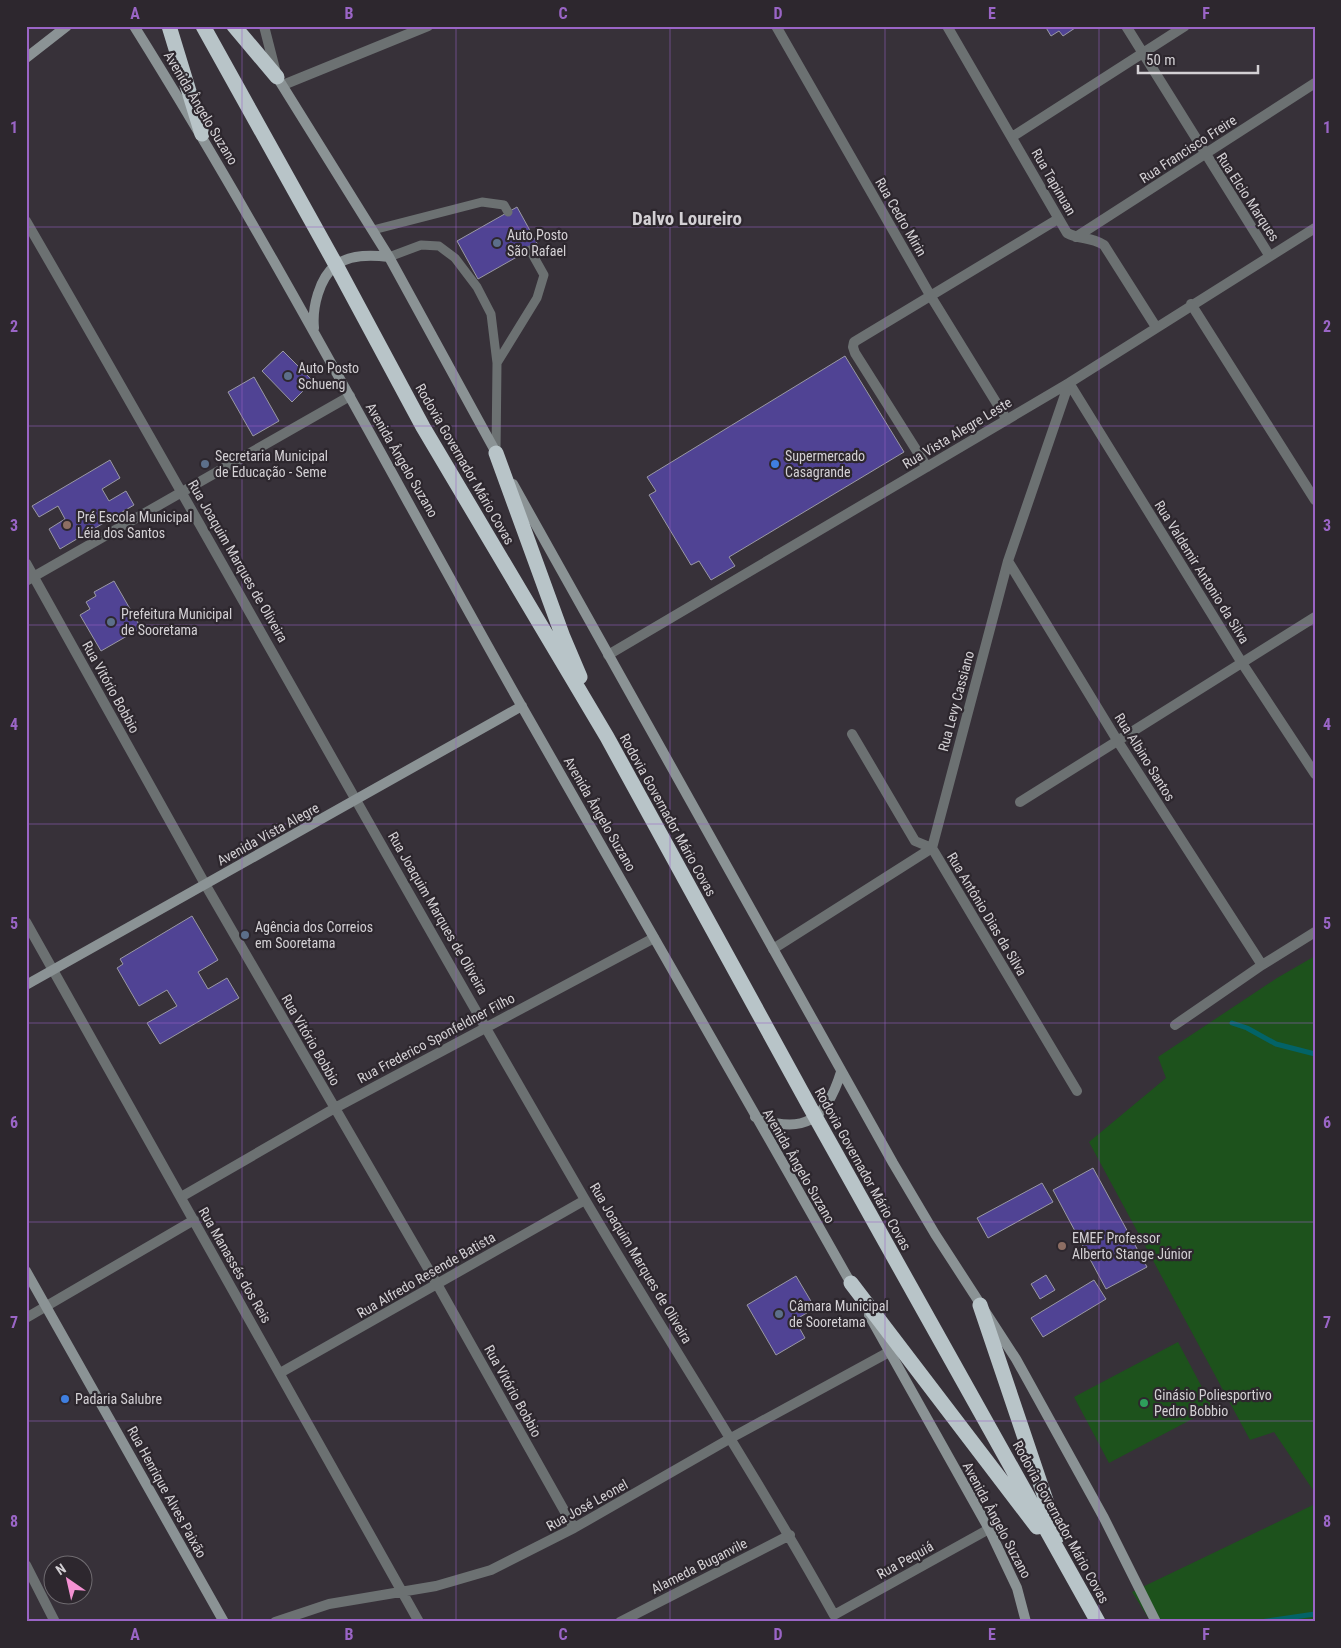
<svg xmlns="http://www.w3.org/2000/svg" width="1341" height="1648" font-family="'Roboto Condensed',sans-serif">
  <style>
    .green { fill: #1d521c }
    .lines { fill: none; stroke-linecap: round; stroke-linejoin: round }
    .stream { stroke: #036367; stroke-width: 5 }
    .building { fill: #504394; stroke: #9a99a4 }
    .lane { stroke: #6c7172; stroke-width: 9 }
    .street { stroke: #6c7172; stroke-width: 10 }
    .secondary { stroke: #8b9395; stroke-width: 10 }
    .highway { stroke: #b8c4c8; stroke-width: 15 }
    .grid { fill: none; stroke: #9a65c6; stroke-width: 1; stroke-opacity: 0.55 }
    .service-dot { fill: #5c6f8a; stroke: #2d272e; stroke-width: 2 }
    .shop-dot { fill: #3f7fe0; stroke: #2d272e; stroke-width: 2 }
    .education-dot { fill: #8d6e63; stroke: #2d272e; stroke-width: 2 }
    .leisure-dot { fill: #2e9e5b; stroke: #2d272e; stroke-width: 2 }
    .labels { text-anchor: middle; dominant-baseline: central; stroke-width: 4.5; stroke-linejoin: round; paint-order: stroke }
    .street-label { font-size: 14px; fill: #d3d0d4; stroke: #2d272e }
    .poi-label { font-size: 14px; fill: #d3d0d4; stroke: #2d272e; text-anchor: start }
    .district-label { font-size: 19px; font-weight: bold; fill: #d3d0d4; stroke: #2d272e }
    .neatline { fill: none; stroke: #9a65c6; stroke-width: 2 }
    .grid-label { font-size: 16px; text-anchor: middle; font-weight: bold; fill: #9a65c6 }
  </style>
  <rect width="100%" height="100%" fill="#373139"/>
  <path class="green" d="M1315,956V1493L1274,1432L1250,1440L1089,1142L1166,1078L1158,1057L1277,978Z
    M1178,1342L1213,1408L1109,1463L1074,1397Z
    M1315,1504V1622H1151L1132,1592Z"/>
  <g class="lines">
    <path class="stream" d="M1232,1023L1247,1028L1276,1044L1315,1054
      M1260,1622L1315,1614"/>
  </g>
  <path class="building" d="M1045,26H1078L1063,36L1059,31L1051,36Z
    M517,207L538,245L478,279L457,241Z
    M283,351L313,381L292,402L262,371Z
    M845,356L904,452L729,557L735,566L711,580L699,561L691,565L649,495L656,491L647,477Z
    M254,377L279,421L253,436L228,392Z
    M110,460L120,478L102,489L109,501L126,491L134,505L60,549L49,529L65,519L58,506L39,517L32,506Z
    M114,581L141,628L101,651L80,615L90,609L86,602L96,596L94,592Z
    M192,916L218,960L198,972L208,989L227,978L239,998L160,1044L147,1023L177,1006L167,990L139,1006L117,968L123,964L120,959Z
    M1093,1168L1147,1267L1106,1289L1053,1190Z
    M1042,1183L1053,1202L988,1238L977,1218Z
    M1046,1275L1055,1290L1040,1299L1031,1284Z
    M796,1276L815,1308L795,1320L805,1338L776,1355L747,1305Z
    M1094,1280L1106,1299L1043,1337L1031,1318Z"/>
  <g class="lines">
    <path class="lane" d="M373,230L482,202L504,205L508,212
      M389,257L421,245L439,246L455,258L477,287L491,314L497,363L496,453
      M497,363L537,298L544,275L530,250"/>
    <path class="street" d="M264,26L276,73
      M776,26L930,295L1007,420
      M947,26L1067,233C1080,240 1089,236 1104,245L1156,327
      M1126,26L1269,255
      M283,85L428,26
      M1012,137L1185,26
      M26,221C214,545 395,874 584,1198C666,1338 755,1473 834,1615L989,1529
      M1076,237L1315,83
      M1191,304L1315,500
      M1069,383L1242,663L1315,774
      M927,467L855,353L853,347L854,342L1058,219
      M1008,561L1117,740L1262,965
      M26,563L205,884L437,1284L574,1528
      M26,581L350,396
      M608,655L1069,383L1315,228
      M852,734L915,841L932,848L1077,1091
      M1020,802L1315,617
      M26,922L419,1622
      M773,949L932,848L1008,561L1069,383
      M1175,1025L1262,965L1315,932
      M181,1197L335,1108L654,938
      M26,1318L194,1220
      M280,1373L585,1200
      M26,1565L55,1622
      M275,1622L329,1604L436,1586L491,1570L574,1528L731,1438L889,1352
      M620,1622L790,1535"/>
    <path class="secondary" d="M134,26C271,245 390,473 517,698C629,894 742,1090 853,1287
      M26,58L67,26
      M277,77L389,257L499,458
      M314,328C312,308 319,278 336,265C350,254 373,255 389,257
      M513,484L893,1163L935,1234L1016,1359L1104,1518L1156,1622
      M26,985L522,706
      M755,1117C803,1135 826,1121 841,1072
      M26,1271L224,1622
      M869,1315L989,1529L1017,1588L1026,1622"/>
    <path class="highway" d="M169,26L202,134
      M203,26L336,265L423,427L607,737L816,1118L1098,1622
      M234,26L277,77
      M496,453L563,637L580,677
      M851,1283L1037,1527
      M980,1305L1058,1536"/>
  </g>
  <path class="grid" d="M242,26V1622M456,26V1622M670,26V1622M885,26V1622M1099,26V1622M26,227H1315M26,426H1315M26,625H1315M26,824H1315M26,1023H1315M26,1222H1315M26,1421H1315"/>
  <g class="service-dot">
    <circle cx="497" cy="243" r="5"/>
    <circle cx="288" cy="376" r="5"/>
    <circle cx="205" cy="464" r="5"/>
    <circle cx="111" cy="622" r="5"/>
    <circle cx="245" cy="935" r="5"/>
    <circle cx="779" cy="1314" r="5"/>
  </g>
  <g class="shop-dot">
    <circle cx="775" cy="464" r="5"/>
    <circle cx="65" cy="1399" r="5"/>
  </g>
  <g class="education-dot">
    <circle cx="67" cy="525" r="5"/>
    <circle cx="1062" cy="1246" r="5"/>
  </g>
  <circle class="leisure-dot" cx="1144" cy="1403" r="5"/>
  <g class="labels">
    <g class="street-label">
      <text transform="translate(201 108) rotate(59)">Avenida Ângelo Suzano</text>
      <text transform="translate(1188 149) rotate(-33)">Rua Francisco Freire</text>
      <text transform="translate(1054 182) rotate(60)">Rua Tapinuan</text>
      <text transform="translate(1248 197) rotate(57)">Rua Elcio Marques</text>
      <text transform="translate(901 217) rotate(60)">Rua Cedro Mirin</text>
      <text transform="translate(957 433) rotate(-31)">Rua Vista Alegre Leste</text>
      <text transform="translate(402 460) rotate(60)">Avenida Ângelo Suzano</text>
      <text transform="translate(465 464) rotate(60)">Rodovia Governador Mário Covas</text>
      <text transform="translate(238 561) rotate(60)">Rua Joaquim Marques de Oliveira</text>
      <text transform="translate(1202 572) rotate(58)">Rua Valdemir Antonio da Silva</text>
      <text transform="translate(111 687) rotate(61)">Rua Vitório Bobbio</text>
      <text transform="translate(956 701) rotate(-75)">Rua Levy Cassiano</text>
      <text transform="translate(1145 757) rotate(58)">Rua Albino Santos</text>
      <text transform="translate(600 814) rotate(60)">Avenida Ângelo Suzano</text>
      <text transform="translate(668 815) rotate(61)">Rodovia Governador Mário Covas</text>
      <text transform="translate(268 834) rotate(-29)">Avenida Vista Alegre</text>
      <text transform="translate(438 913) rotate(60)">Rua Joaquim Marques de Oliveira</text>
      <text transform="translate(987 914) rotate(59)">Rua Antônio Dias da Silva</text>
      <text transform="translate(436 1038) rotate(-28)">Rua Frederico Sponfeldner Filho</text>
      <text transform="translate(311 1040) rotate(60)">Rua Vitório Bobbio</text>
      <text transform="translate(799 1166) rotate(60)">Avenida Ângelo Suzano</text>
      <text transform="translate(863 1169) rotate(61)">Rodovia Governador Mário Covas</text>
      <text transform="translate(641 1263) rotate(59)">Rua Joaquim Marques de Oliveira</text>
      <text transform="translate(235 1265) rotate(60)">Rua Manassés dos Reis</text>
      <text transform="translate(426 1275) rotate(-30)">Rua Alfredo Resende Batista</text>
      <text transform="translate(513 1391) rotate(61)">Rua Vitório Bobbio</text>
      <text transform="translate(167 1492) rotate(61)">Rua Henrique Alves Paixão</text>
      <text transform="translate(587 1505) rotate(-29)">Rua José Leonel</text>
      <text transform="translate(997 1520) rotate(62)">Avenida Ângelo Suzano</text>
      <text transform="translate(1061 1522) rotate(61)">Rodovia Governador Mário Covas</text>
      <text transform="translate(905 1560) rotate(-29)">Rua Pequiá</text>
      <text transform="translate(699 1566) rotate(-27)">Alameda Buganvile</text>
    </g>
    <g class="poi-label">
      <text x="507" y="235">Auto Posto<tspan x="507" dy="16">São Rafael</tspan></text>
      <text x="298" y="368">Auto Posto<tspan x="298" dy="16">Schueng</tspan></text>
      <text x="215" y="456">Secretaria Municipal<tspan x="215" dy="16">de Educação - Seme</tspan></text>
      <text x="785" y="456">Supermercado<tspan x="785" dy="16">Casagrande</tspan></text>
      <text x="77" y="517">Pré Escola Municipal<tspan x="77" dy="16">Léia dos Santos</tspan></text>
      <text x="121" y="614">Prefeitura Municipal<tspan x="121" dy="16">de Sooretama</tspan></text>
      <text x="255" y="927">Agência dos Correios<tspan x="255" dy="16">em Sooretama</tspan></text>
      <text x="1072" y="1238">EMEF Professor<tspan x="1072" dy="16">Alberto Stange Júnior</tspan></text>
      <text x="789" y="1306">Câmara Municipal<tspan x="789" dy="16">de Sooretama</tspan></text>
      <text x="1154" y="1395">Ginásio Poliesportivo<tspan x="1154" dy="16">Pedro Bobbio</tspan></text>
      <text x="75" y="1399">Padaria Salubre</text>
    </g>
    <g class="district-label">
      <text x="687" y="218">Dalvo Loureiro</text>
    </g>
  </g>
  <rect width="1341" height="1648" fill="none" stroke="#2d272e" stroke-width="55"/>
  <g transform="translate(68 1580) rotate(326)"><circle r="24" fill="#2d272e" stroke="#6f6b70"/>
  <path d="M0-4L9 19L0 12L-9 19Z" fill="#f491d3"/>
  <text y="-8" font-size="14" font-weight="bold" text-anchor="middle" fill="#d3d0d4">N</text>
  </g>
  <path d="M1138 65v8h120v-8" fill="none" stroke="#d3d0d4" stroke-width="2.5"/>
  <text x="1146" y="65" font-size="15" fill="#d3d0d4" stroke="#2d272e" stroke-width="4" paint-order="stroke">50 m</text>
  <rect x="28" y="28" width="1286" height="1592" class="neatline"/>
  <g class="grid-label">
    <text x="135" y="19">A</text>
    <text x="349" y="19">B</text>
    <text x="563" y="19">C</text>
    <text x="778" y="19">D</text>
    <text x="992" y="19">E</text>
    <text x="1206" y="19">F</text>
    <text x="14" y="133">1</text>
    <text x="1327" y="133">1</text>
    <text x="14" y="332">2</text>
    <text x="1327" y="332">2</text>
    <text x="14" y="531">3</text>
    <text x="1327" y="531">3</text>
    <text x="14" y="730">4</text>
    <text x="1327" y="730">4</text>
    <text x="14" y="929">5</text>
    <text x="1327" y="929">5</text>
    <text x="14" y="1128">6</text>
    <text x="1327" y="1128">6</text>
    <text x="14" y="1328">7</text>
    <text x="1327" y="1328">7</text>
    <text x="14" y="1527">8</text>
    <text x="1327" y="1527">8</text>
    <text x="135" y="1640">A</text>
    <text x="349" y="1640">B</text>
    <text x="563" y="1640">C</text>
    <text x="778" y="1640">D</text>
    <text x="992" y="1640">E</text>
    <text x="1206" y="1640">F</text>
  </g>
</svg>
